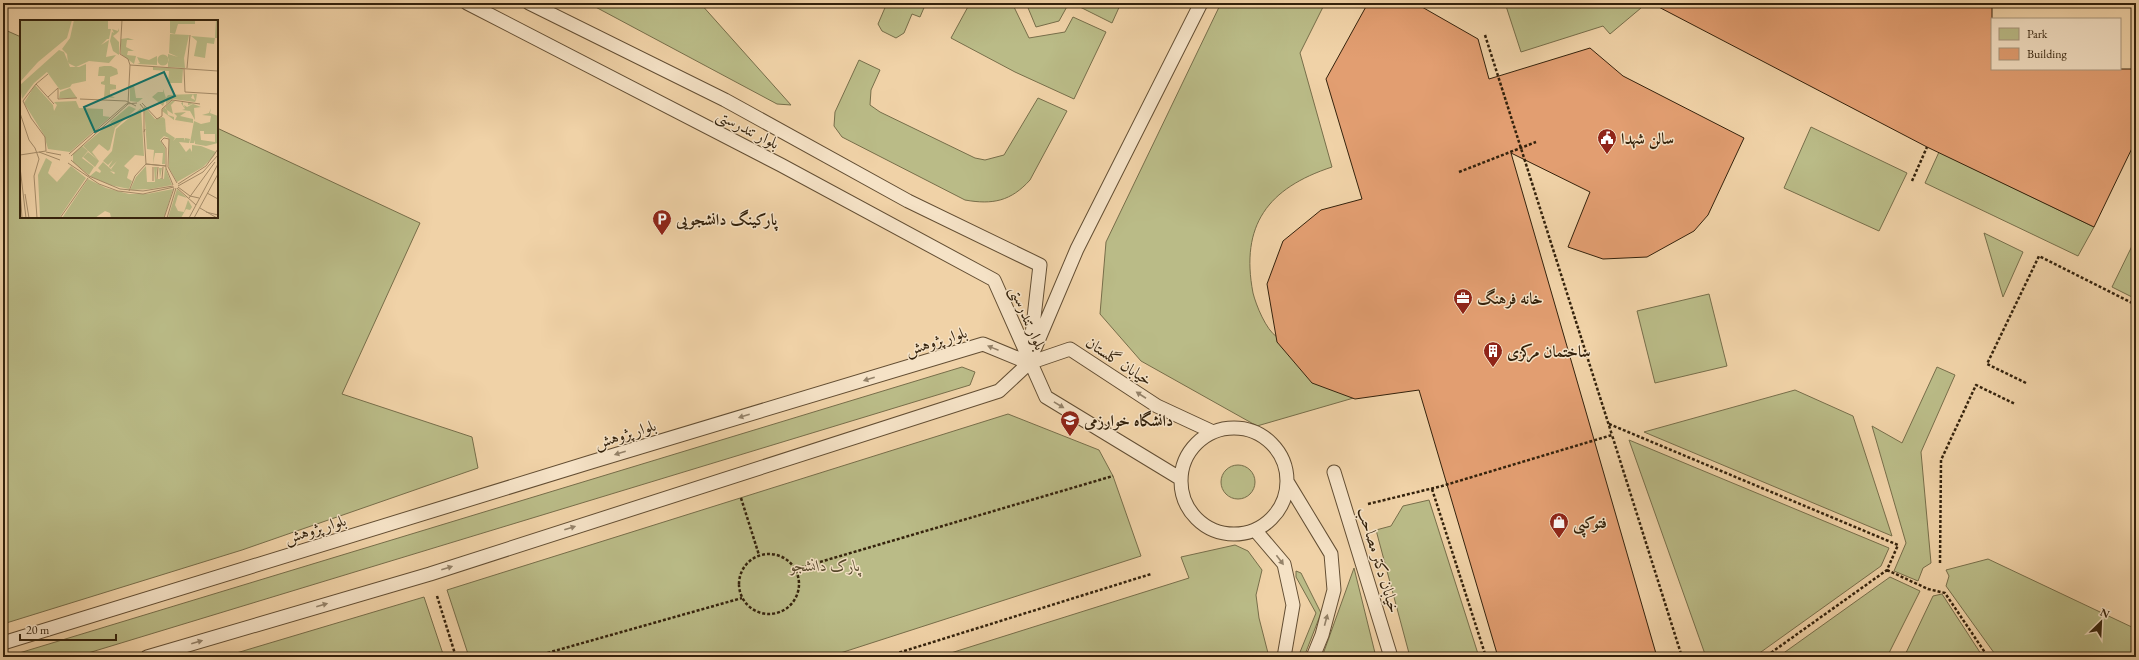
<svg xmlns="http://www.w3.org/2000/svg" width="2139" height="660" font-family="'EB Garamond',Amiri,serif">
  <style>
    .green { fill: #babb87; stroke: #776e4a }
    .building { fill: #e29e71; stroke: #34220c }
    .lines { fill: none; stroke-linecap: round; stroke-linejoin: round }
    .service-casing { stroke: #634e33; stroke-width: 15 }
    .path { stroke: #34220c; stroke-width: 2.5; stroke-dasharray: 3 2; stroke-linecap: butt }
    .service { stroke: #f5e2c6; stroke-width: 13 }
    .path-bridge { stroke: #34220c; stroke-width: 2.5; stroke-dasharray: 3 2; stroke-linecap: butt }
    .oneway { fill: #948269 }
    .labels { text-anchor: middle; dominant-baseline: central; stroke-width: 3; stroke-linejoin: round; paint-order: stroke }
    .street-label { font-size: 16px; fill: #34220c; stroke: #f5e2c6 }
    .poi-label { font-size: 16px; font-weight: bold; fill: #34220c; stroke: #f5e2c6; text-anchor: start }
    .park-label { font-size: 16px; font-style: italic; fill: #56482b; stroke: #f5e2c6 }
    .inset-road { fill: none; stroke: #a58c69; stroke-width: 1 }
    .view { fill: #0f766e; fill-opacity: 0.15; stroke: #0f766e; stroke-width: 2 }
    .inset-edge { fill: none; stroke: #34220c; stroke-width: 2 }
  </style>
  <rect width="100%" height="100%" fill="#f0d2a7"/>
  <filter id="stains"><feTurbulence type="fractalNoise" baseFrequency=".005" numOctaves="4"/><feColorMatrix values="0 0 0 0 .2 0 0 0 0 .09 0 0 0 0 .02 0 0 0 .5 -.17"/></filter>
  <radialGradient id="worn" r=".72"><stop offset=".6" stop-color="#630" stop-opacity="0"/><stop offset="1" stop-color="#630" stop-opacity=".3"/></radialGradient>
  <path class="green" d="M588,3H700L791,105L777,104Z
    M887,3H926L920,17L912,14L904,33L896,38L882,31L878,24Z
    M970,3H1015L1014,7L1029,38L1065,32L1073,17L1106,32L1074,99L1015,72L951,38Z
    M1026,3H1069L1059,21L1036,27Z
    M1080,3H1121L1112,23L1078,6Z
    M1221,3H1325L1300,53L1332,167C1268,188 1240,225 1253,293C1256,305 1266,330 1277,337C1287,344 1301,347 1311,351C1339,363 1367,374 1395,386L1257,426L1141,361L1100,314L1106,242Z
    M1505,3H1630L1641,8L1610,34L1603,26L1521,52Z
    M3,29L21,37V217H217V128L420,223L342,394L472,437L478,468L242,550L3,624Z
    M859,60L880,70L871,90L870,105L880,112L975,158L985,160L1004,155L1038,98L1067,111L1030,180C1011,201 993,205 965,200L842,137L834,126L835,112Z
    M1811,127L1907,173L1879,231L1784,188Z
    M1939,152L2094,227L2078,256L1925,183Z
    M1984,233L2023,252L2003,297Z
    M2133,244L2136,245V299L2112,287Z
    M1709,294L1727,366L1655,383L1637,311Z
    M962,367L975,372L970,385L75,657H6Z
    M1937,367L1955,375L1921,452L1931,563L1923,568L1918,581L1894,571L1906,543L1872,426L1902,443Z
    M1795,390L1853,416L1892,536L1644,432Z
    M1008,414L1099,450L1113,476L1141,556L828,657H469L447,590Z
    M1629,440L1889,548L1881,566L1754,657H1706Z
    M1221 482a17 17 0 1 1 34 0a17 17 0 1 1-34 0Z
    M1429,500L1479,657H1410L1376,530L1391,526L1403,506Z
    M1235,545L1248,551L1262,570L1256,595L1259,618L1269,657H938L1189,578L1181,557Z
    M1988,559L2136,629V657H1997L1946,586L1949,576L1946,570Z
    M1354,568L1376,657H1322Z
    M1296,571L1301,573L1321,613L1304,657H1298L1316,613L1296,577Z
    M1890,577L1920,591L1887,657H1778Z
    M1942,594L1983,657H1904L1933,596Z
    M424,597L444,657H223Z"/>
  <path class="building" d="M1368,3H1415L1478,39L1489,79L1590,48L1623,76L1744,138L1708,215L1694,231L1647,257L1603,259L1568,247L1590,192L1511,153L1657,657H1498L1419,390L1355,399L1312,383L1277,342L1267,284L1283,241L1321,210L1362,199L1326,79Z
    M1651,3H1992V69H2136V140L2094,227L1927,147Z"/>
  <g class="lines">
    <g class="service-casing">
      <path id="service" d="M467,3L781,165L994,280L1046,397L1181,479
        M529,3L725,100L908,201L1040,265L1029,361
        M1035,348L1077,249L1201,3
        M1181 481a53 53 0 1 1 106 0a53 53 0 1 1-106 0Z
        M1334,472L1391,657
        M1288,483L1331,554L1334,590L1322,635L1313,657
        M1255,530L1284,564L1293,605L1284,657
        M3,643L591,462L983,344L1029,363
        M147,657L430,574L999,391L1029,363L1070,349L1157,406L1213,432"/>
    </g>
    <path class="path" d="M1485,35L1612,435
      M1912,181L1927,147
      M2026,383L1987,364L2039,256L2136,305
      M1609,424L1898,545L1887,570L1765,657
      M1432,489L1486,657
      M741,498L759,555
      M1368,504L1442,486L1612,435L1682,657
      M739 584a30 30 0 1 1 60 0a30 30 0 1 1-60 0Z
      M1940,563L1941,460L1976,385L2015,404
      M796,569L1113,476
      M1887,570L1928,589L1945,593L1988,657
      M437,596L456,657
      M533,657L742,598
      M885,657L1151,574"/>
    <use href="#service" class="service"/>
    <path class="path-bridge" d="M1459,172L1536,142"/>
  </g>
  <defs><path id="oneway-solid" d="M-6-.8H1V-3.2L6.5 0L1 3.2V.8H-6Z"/></defs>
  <g class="oneway">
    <use href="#oneway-solid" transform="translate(993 348) rotate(-158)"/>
    <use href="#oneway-solid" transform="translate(869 379) rotate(163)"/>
    <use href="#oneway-solid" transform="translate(1141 395) rotate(-147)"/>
    <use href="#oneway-solid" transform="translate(1059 405) rotate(31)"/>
    <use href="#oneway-solid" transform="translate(744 416) rotate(163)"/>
    <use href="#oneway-solid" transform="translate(620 453) rotate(163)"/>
    <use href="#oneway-solid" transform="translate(570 528) rotate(-18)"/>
    <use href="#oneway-solid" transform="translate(1280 560) rotate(53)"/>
    <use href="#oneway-solid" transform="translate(447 568) rotate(-18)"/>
    <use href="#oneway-solid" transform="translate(322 605) rotate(-16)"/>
    <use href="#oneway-solid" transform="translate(1326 620) rotate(-75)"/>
    <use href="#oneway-solid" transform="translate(197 642) rotate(-16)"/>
  </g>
  <defs>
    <g id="civic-pin" transform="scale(1)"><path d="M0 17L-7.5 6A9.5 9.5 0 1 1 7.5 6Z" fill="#8f2418" stroke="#f5e2c6"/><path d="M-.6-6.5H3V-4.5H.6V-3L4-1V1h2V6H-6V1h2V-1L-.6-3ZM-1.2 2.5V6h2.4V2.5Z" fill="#fff"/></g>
    <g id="parking-pin" transform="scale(1)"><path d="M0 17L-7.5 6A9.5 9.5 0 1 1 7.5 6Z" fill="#8f2418" stroke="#f5e2c6"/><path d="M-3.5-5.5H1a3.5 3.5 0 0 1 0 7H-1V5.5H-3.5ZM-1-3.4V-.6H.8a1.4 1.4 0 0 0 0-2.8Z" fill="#fff"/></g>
    <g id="office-pin" transform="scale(1)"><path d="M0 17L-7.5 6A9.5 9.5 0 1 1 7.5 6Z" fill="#8f2418" stroke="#f5e2c6"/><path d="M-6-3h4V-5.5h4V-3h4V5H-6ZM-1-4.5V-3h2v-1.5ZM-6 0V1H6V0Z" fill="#fff"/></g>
    <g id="building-pin" transform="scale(1)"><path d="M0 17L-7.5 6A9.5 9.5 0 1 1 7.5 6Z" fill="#8f2418" stroke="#f5e2c6"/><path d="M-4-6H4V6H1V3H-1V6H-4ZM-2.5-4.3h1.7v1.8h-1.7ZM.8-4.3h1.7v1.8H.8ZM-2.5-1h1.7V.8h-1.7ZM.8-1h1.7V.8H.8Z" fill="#fff"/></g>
    <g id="university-pin" transform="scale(1)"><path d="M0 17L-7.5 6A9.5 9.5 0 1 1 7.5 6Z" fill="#8f2418" stroke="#f5e2c6"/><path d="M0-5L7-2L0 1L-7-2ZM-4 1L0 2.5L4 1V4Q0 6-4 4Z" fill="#fff"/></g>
    <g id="shop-pin" transform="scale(1)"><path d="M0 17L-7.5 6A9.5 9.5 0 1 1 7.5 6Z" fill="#8f2418" stroke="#f5e2c6"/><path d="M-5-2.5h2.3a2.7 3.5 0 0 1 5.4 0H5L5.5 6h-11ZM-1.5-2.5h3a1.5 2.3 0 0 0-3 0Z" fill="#fff"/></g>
  </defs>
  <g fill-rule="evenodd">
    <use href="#civic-pin" x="1607" y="138"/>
    <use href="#parking-pin" x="662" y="219"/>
    <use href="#office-pin" x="1463" y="298"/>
    <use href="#building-pin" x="1493" y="351"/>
    <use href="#university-pin" x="1070" y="420"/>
    <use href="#shop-pin" x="1559" y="522"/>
  </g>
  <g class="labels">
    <g class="street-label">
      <text transform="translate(748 129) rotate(27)">بلوار تندرستی</text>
      <text transform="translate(1028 318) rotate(67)">بلوار تندرستی</text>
      <text transform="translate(936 341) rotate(-17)">بلوار پژوهش</text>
      <text transform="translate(1119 361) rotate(33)">خیابان گلستان</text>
      <text transform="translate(625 434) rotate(-17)">بلوار پژوهش</text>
      <text transform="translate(315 529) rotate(-17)">بلوار پژوهش</text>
      <text transform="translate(1379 560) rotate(73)">خیابان دکتر مصاحب</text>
    </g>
    <g class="poi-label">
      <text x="1621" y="138">سالن شهدا</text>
      <text x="676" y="219">پارکینگ دانشجویی</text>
      <text x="1477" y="298">خانه فرهنگ</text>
      <text x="1507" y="351">ساختمان مرکزی</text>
      <text x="1084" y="420">دانشگاه خوارزمی</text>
      <text x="1573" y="522">فتوکپی</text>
    </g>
    <g class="park-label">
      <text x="825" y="565">پارک دانشجو</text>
    </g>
  </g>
  <g transform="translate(20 20)">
    <rect width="198" height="198" fill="#f0d2a7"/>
    <path d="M0,0H52L47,18L18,42L0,62ZM54,0L88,1V9H91L89,19H87L81,25L89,20L86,37L96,35L89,43L69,41L56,47L48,43L47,34L42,29L50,18ZM150,0H175V4H158L155,14L150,13ZM196,0H198V18H195L194,24L187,23L185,38L174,36L177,21L171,16L195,18ZM99,8V11L96,14L98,18L96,14L93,16L99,22V35L93,31L90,21L92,12L94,13L92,9L98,11ZM150,14L169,15L164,38L165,48L148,47V34L158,37L149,33ZM108,18L114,20H107L106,27L114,31H108L107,35L116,36L114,44L101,34V19ZM39,30L44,32L50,47H59L66,44V61L52,64L50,67L40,70L27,52L14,63L2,79L0,65ZM137.5 40a5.5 5.5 0 1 1 11 0a5.5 5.5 0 1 1-11 0ZM137,36V45L117,44L120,43L117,37L129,40ZM79,46H91L97,49L98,54L90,57V64L96,65V69L90,70V75L95,78L84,77L85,65L81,64V62L84,61L85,56H78L79,47H84ZM133,47L163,49L162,63H148L149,51L133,50ZM15,65L33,85L34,91L37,85L34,82L56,81L59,88L83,89V96L90,97L50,132L28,129L24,115L4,83ZM110,65H114L116,78H123L118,82L110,81ZM50,68L57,78H39L40,72ZM143,69L146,78L148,75L173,74L171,78L175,80L173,74H177L176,80L175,82L153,79L146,84V78L143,86L132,77L138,72H143ZM152,81H155L151,85L153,94L147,90L148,95L154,97V100L142,91L144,87L147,90L145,87ZM163,82V85L165,88L164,85L167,87L173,84L168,85V82L181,87L174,88L175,100L170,91L162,90L165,89L161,83ZM109,86L116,89L95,108L90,102ZM124,86L135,99L143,97L145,99L146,112L155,118L153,121L156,118H164L165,121V118L170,119L169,123L159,122L166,132L170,128L172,132V125L181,126L196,132L194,136L183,147L157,162L149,148V118L144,116L140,120L145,128V144H142L143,133H135L133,144L134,130L127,129ZM121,88L124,136L115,135L104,146L109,150L107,158L112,161L109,169L90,165L70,156L76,151L80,153L81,151L76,150L81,151L78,148L83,142L94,152L90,151L94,154L95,153L91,149L97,141L90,148L89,146L93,140L88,145L83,141L92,131L96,109ZM191,88L190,93L198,96V123L186,126L175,124V120L174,123H170L174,101L181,104L190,102L191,96L182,95L189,93ZM180,111H184V114H195V122L181,120ZM166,92L160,96L173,99V103L155,100L157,96L154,93ZM90,103L95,108L90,129L88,131L79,124L72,132L79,141L63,126ZM62,126L68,131L62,138L74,147L69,155L53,142V134ZM68,132L79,141L75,147L63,137ZM26,138L32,142L28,153L37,162L51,146L66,158L39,198H20L18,155ZM126,146L127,162H135L134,147H137L136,159H140L139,148H142L140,158L144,159L145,147L152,165L131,169L110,170L116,157ZM68,159L86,168L109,174H127L153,169L144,198H91L90,193L85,191L75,198H42ZM157,169L167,178L158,175L155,185L158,191L164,192L168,180L172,187L170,190L166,189L161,198H148Z" fill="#babb87" fill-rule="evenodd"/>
    <path class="inset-road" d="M102,0L100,34L108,39L110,45L108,84M110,45L198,51M167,48L170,15M164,49L165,72L198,74M16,64L34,84M28,77L38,68V79L57,78M60,79L106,81L116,86M122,83L137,99L142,96V89L152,80L180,84M120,84L124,89V112L125,109M0,93L9,120L15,128L19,139L14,156L17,198M124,112L126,144M19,132L40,140M26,132L41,135M49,134L106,84L117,83M0,135L26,131L25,117L11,98L3,81L16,64L28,54M51,136L108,84M51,140L69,156L100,169L123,171L153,166M48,143L79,164L98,171L123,174L154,167M126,144L146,146M126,144L146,146M0,147L6,198M137,159L138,147M142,159L143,147M133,161V147M158,164L186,146L198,129M153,165L146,148V128L141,121L144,118L149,119L148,147L157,163M158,166L183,152L198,135M158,167L170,176L179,178M157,168L176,185M0,169L2,198M109,171L115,156L126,144M187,173L198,179M5,174L9,198M169,178L195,142M180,188L197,198M186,192L198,195M40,198L68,158M144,198L154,168M147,198L156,168M169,198L198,144M174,198L198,154"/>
    <path class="view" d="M144,52L155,76L75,112L64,87Z"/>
    <rect width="198" height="198" class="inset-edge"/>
  </g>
  <rect width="2139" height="660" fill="none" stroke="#f0d2a7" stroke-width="16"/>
  <rect x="4" y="4" width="2131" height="652" fill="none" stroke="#34220c" stroke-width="2"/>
  <rect x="8" y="8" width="2123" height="644" fill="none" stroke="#34220c"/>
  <rect x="1991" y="18" width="130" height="52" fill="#f5e2c6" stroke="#a8957c"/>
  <rect x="1999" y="28" width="20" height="12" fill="#babb87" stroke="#a8957c"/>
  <text x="2027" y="38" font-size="12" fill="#34220c">Park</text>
  <rect x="1999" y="48" width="20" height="12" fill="#e29e71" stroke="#a8957c"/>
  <text x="2027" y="58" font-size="12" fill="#34220c">Building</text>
  <g transform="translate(2101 622) rotate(24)" stroke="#f5e2c6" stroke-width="3" paint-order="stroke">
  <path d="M0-3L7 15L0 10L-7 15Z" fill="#34220c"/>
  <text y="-6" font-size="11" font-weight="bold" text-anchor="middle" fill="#34220c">N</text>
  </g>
  <path d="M20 634v6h96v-6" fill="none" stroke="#34220c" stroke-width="2"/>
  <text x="26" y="634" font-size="12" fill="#34220c" stroke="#f5e2c6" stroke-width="3" paint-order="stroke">20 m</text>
  <rect width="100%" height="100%" filter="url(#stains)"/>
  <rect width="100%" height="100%" fill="url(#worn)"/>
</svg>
